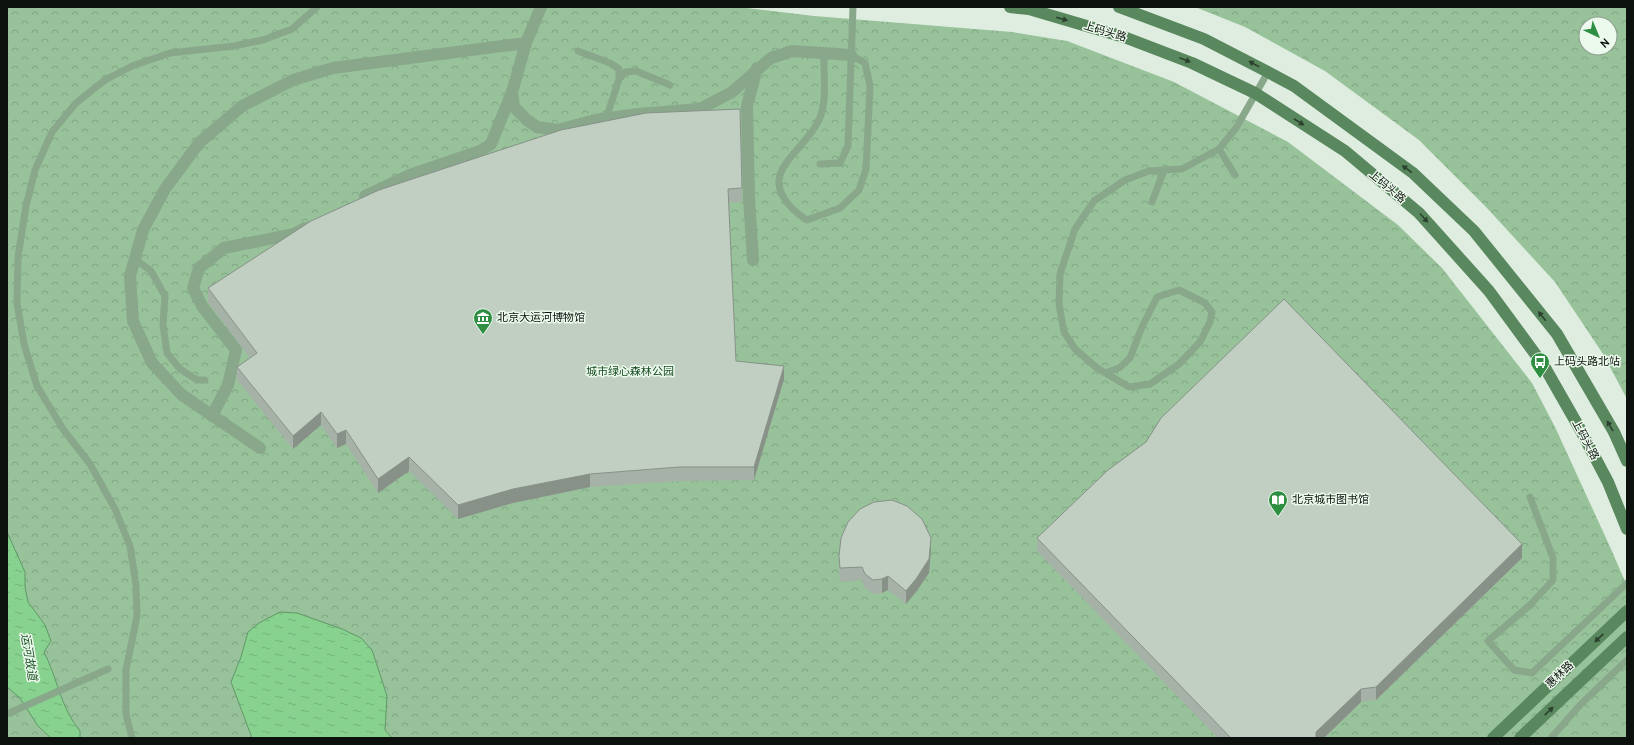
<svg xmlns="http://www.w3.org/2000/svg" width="1634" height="745" font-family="Overpass,'Noto Sans SC',sans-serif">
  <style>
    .forest { fill: url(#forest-crowns); fill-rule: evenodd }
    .water { fill: url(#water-ripples); stroke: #629868 }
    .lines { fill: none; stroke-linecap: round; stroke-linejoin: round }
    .lane { stroke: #89a88b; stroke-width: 7 }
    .street { stroke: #89a88b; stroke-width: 12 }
    .secondary { stroke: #59885e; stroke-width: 12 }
    .wall { fill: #a6b2a7 }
    .shaded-wall { fill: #879188 }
    .building { fill: #c1cfc2; stroke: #879188 }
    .oneway { fill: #2b412d }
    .labels { text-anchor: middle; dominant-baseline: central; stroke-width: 3; stroke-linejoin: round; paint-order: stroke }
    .street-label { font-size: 11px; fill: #0c110d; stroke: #ebfaec }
    .poi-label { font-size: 11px; fill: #0c110d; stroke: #ebfaec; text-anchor: start }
    .park-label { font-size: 11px; fill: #174b21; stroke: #ebfaec }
    .water-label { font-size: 12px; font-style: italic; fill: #1e5227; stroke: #ebfaec }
  </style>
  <defs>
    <pattern id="forest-crowns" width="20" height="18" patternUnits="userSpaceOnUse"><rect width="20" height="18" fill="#97c29a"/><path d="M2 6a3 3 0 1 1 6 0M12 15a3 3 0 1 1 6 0" fill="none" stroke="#81a684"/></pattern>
    <pattern id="water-ripples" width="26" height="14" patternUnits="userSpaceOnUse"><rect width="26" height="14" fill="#87d28f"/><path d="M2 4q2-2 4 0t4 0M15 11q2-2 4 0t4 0" fill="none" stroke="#73b37a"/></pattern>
  </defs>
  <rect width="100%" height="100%" fill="#deeddf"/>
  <path class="forest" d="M7,7H738L814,16L1012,32L1067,41L1174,82L1288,142L1398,225L1442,268L1532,383L1555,427L1611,549L1627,586V738H7Z
    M1195,7H1627V399L1603,354L1555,282L1486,207L1419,140L1325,71L1245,27ZM1586,24H1610V48H1586Z"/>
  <path class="water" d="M7,532L25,572V587L28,602L45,625L51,641L44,652C57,677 61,709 80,731V738H51L38,726L20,698L7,687Z
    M280,612L297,613L342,629L361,638L372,650L387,696L385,730L392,738H252L231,682L241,657L248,632L259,623Z"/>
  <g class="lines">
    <path class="lane" d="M578,51L610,63L619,69V79L606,119
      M824,53C823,74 828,100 819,120C810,139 793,151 783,168C770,190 791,210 807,220L840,208L859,190L866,169L870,86L865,63L851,55
      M619,79L626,72L636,71L670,85
      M820,164L840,163L848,146L853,7
      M1235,175L1219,149L1236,128L1268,72
      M1152,202L1164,170
      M135,259L151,271L165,296L163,325L167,353L180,369L197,380H205
      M1106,373L1119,368L1130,358L1142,327L1157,297L1179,290L1205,303L1212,312L1210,322L1200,342L1179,364L1150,384L1129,387L1097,368L1075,349L1064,332L1059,304L1060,274L1075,229L1094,201L1125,180L1149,171L1182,169L1219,149
      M1530,497L1553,558V580L1531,604L1488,641L1514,670L1532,673L1627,583
      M7,714L108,669
      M132,738L126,714V670L137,616L136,585L130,546L115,509L90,464L63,429L37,386L24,344L17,303L18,257L26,206L35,170L52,132L76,103L105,80L132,66L170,53L234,46L263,40L292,29L317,7
      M1551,738L1581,704L1627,660"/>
    <path class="street" d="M526,43L512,92L514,107L527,120L537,127L558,130L595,120L638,114L700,109L732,92L771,58L792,51L851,55
      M365,196L410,175L480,151L491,144L512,92
      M753,260L749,198L747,106L757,68
      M212,416L228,385L236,350L202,306L193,288L199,268L224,248L294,234L305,228
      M260,448L182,395L152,363L133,321L130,276L143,230L165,189L199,143L242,106L293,80L333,68L526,43L541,7"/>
    <path class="secondary" d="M1010,7L1029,9L1124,37L1192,63L1255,93L1345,151L1419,213L1489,291L1544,366L1580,429L1608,482L1627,529
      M1119,7L1204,39L1268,72L1294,86L1413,173L1474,231L1557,334L1614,432L1627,461
      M1493,738L1627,611
      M1520,738L1627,637"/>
  </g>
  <path class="wall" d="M742,188V202H729L736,361L784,379L754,480L679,481L590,487L513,503L458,519L409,471L378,493L346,444L337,448L321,425L293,449L237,380V367L250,358L208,302V288L379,190Z
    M1037,538L1522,558L1376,700L1361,702L1324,738H1218L1037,551Z
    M931,551L929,573L916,592L906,604L888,590L882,593L873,594L865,588L862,580L840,582L839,569V556Z"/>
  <path class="shaded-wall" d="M784,366V379L754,480V467Z
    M321,412V425L293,449V436Z
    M346,430V444L337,448V434Z
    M409,457V471L378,493V479Z
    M590,474V487L513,503L458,519V505L513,489Z
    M931,538V551L929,573L916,592L906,604V591Z
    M1522,544V558L1376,700V687Z
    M888,576V590L882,593V579Z
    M1361,689V702L1324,738H1316V732Z"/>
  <path class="building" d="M740,109L742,188L728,189L736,361L784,366L754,467H679L590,474L513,489L458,505L409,457L378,479L346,430L337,434L321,412L293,436L237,367L257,353L208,288L311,221L379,190L561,130L646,113Z
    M1284,299L1522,544L1376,687L1361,689L1316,732V738H1231L1037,538L1108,470L1146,442L1161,418Z
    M892,500L907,506L922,519L931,538L929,559L916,579L906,591L888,576L882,579L873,580L865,574L862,567L840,568L839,556L841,538L848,522L860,509L874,502Z"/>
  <defs><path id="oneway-solid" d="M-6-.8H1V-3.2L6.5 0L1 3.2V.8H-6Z"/></defs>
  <g class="oneway">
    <use href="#oneway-solid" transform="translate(1062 19) rotate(16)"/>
    <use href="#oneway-solid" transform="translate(1185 60) rotate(21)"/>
    <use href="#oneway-solid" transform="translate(1254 64) rotate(-151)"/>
    <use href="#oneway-solid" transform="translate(1299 122) rotate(33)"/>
    <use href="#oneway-solid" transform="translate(1407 169) rotate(-144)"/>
    <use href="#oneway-solid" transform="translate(1424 218) rotate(48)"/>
    <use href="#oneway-solid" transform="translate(1542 316) rotate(-129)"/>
    <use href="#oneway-solid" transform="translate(1610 426) rotate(-120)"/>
    <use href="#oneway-solid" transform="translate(1599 638) rotate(137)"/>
    <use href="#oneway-solid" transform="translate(1549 711) rotate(-43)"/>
  </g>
  <defs>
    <g id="museum-pin" transform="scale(1)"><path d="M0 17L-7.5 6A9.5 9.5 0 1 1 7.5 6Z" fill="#2e8e41" stroke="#ebfaec"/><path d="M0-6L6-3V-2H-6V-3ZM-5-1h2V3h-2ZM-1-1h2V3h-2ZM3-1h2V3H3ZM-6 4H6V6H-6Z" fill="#fff"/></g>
    <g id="bus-pin" transform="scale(1)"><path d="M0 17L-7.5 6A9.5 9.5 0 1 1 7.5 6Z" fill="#2e8e41" stroke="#ebfaec"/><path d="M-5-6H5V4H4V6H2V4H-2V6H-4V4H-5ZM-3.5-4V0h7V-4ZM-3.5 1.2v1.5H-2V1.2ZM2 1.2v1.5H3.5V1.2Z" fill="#fff"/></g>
    <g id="library-pin" transform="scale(1)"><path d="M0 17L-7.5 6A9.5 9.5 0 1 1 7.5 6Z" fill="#2e8e41" stroke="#ebfaec"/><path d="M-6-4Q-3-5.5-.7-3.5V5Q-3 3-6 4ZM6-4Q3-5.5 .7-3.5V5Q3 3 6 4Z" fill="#fff"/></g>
  </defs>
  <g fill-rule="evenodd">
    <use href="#museum-pin" x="483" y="318"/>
    <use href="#bus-pin" x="1540" y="362"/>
    <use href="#library-pin" x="1278" y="500"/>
  </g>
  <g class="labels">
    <g class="street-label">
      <text transform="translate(1105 32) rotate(17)">上码头路</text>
      <text transform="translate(1387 187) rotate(40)">上码头路</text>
      <text transform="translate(1585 440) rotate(62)">上码头路</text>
      <text transform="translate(1560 675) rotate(-43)">惠林路</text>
    </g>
    <g class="poi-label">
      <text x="497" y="318">北京大运河博物馆</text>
      <text x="1554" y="362">上码头路北站</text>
      <text x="1292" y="500">北京城市图书馆</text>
    </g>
    <g class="park-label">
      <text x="630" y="372">城市绿心森林公园</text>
    </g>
    <g class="water-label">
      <text transform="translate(28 657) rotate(81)">运河故道</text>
    </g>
  </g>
  <rect width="1634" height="745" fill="none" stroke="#0c110d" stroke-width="16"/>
  <g transform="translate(1598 36) rotate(136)"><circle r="19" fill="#ebfaec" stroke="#929d93"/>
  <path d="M0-3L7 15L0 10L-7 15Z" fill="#2e8e41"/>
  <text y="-6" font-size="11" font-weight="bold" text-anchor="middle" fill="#0c110d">N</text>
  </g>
</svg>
